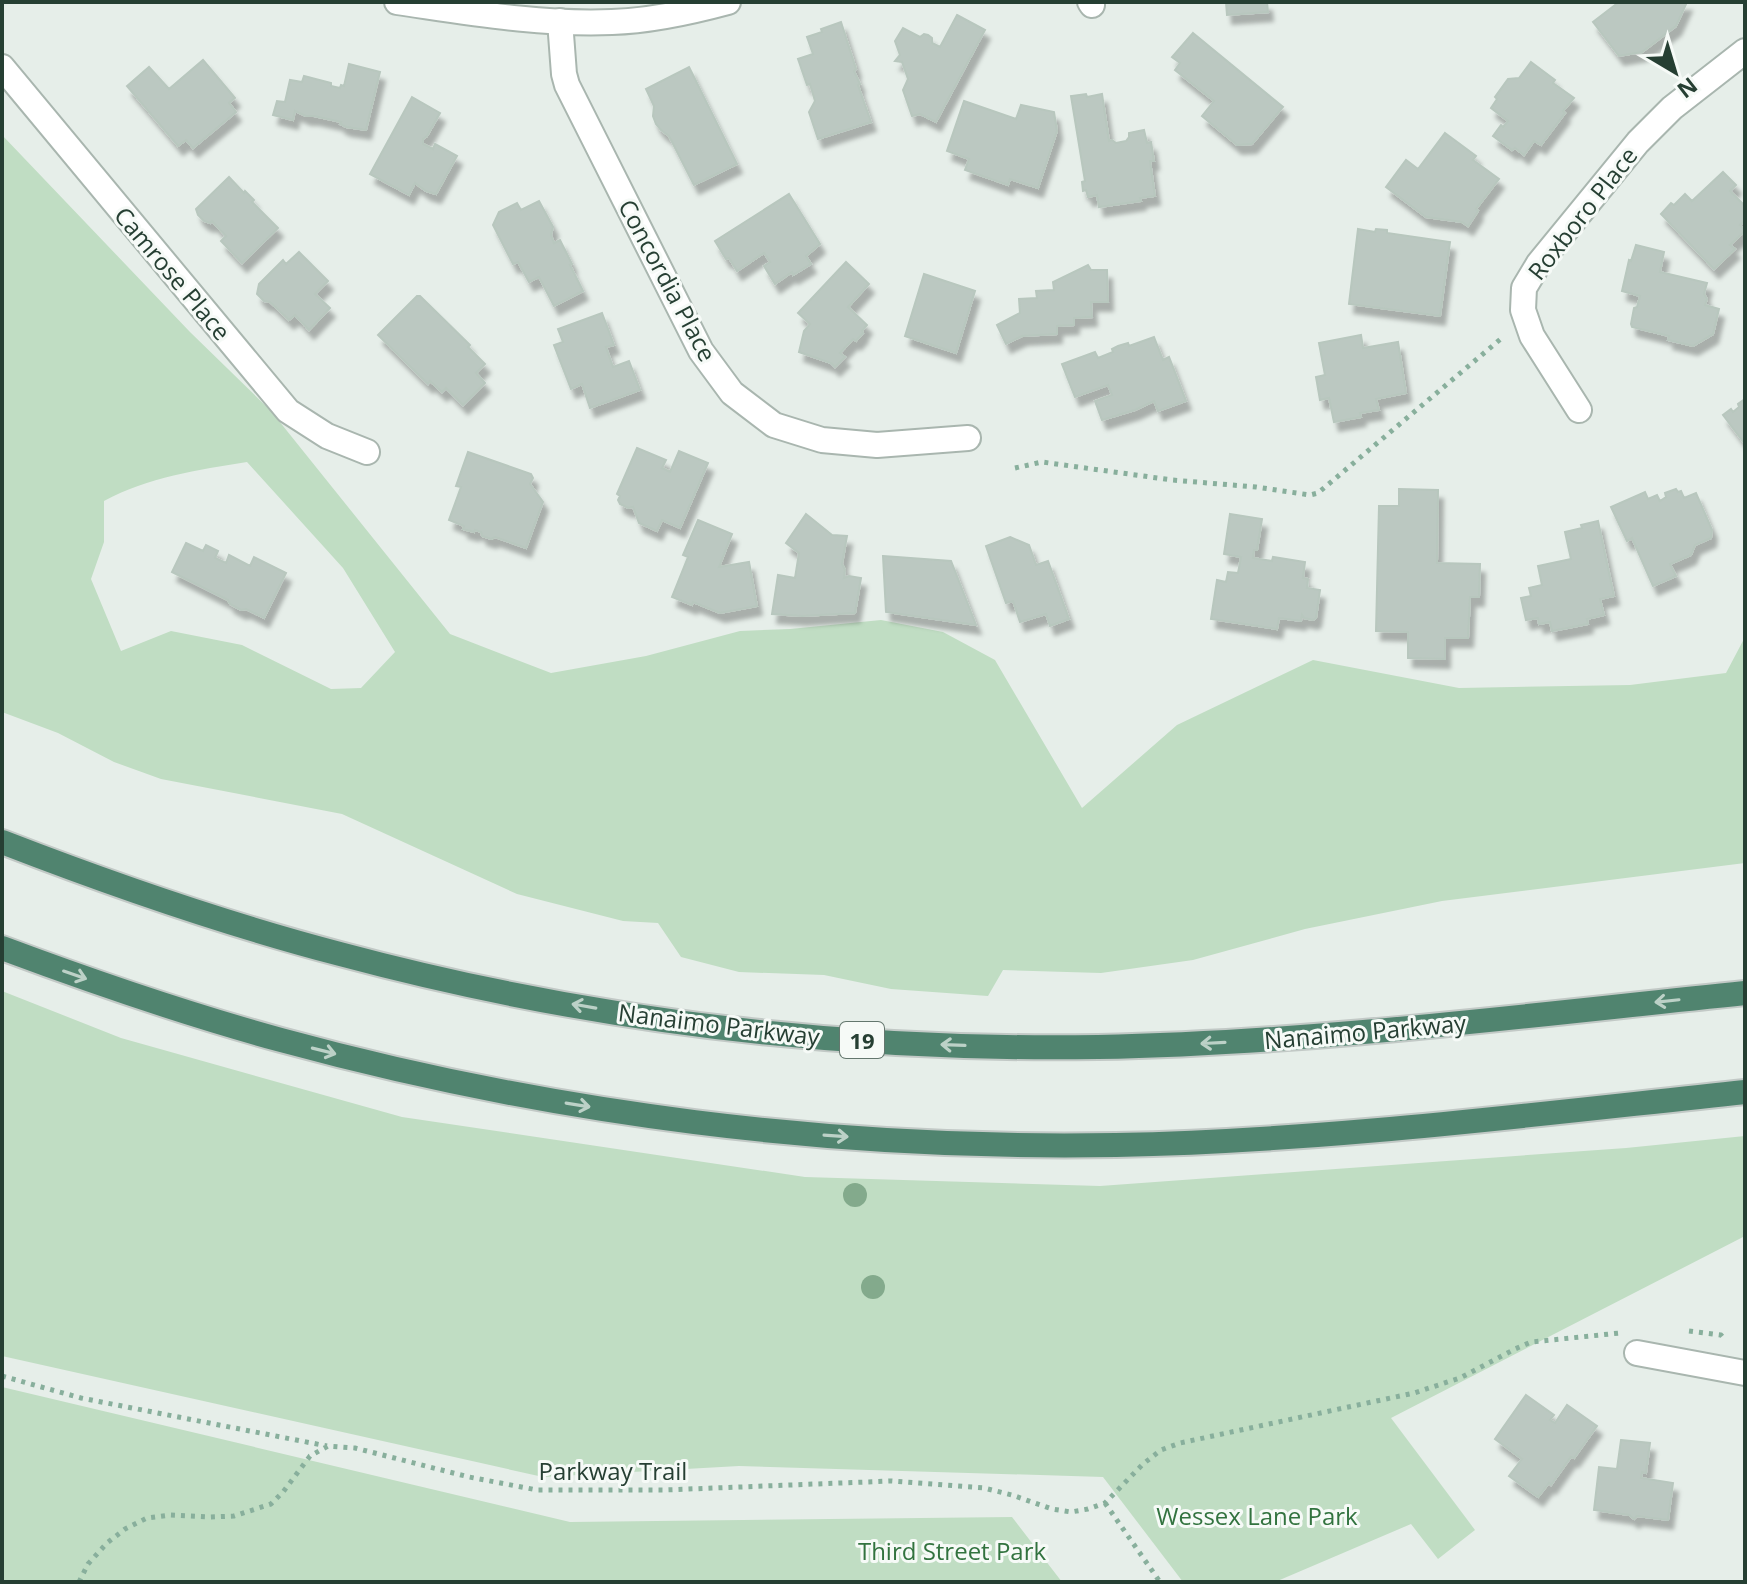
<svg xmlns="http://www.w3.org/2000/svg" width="1747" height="1584" font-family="'Open Sans',sans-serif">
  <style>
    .green { fill: #c0ddc3; fill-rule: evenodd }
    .building { fill: #bbc8c1; stroke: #b8c7be; stroke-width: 2; filter: url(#shadow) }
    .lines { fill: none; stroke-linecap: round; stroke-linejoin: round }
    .minor-casing { stroke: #a9b6af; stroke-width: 28 }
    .tertiary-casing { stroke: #a9b6af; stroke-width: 28 }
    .trunk-casing { stroke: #c2c9c6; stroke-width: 28 }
    .path { stroke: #88af9c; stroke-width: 5; stroke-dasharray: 4 6; stroke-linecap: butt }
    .minor { stroke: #fff; stroke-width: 24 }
    .tertiary { stroke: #fff; stroke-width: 24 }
    .trunk { stroke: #50846f; stroke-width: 24 }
    .tree { fill: #83aa8c }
    .oneway { stroke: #bcd1c7 }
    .labels { text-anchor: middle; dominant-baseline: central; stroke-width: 6; stroke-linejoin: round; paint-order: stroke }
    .shield { fill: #f6faf7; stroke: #64776e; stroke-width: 2 }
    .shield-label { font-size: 22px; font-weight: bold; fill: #263f33 }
    .street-label { font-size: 24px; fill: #263f33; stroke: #f6faf7 }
    .park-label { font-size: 24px; fill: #32733f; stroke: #f6faf7 }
  </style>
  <defs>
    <filter id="shadow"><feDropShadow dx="5" dy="9" stdDeviation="2" flood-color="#0004"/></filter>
  </defs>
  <rect width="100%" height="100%" fill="#e6eee9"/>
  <path class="green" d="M2,135L190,332L271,411L450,634L551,673L646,656L740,631L790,629L881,620L943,632L995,660L1082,808L1177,725L1313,660L1459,688L1630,685L1726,673L1745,637V863L1442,901L1305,929L1193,960L1101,973L1003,970L988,996L891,989L824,975L739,972L681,957L658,923L623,921L517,894L342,814L161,779L114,762L58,733L2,712ZM247,462L343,568L395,652L361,688L331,689L242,645L171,631L121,651L91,579L104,542V501C148,477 198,470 247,462Z
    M2,991L121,1038L402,1117L805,1177L1100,1186L1626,1148L1745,1136V1236L1391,1418L1475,1530L1438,1559L1411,1524L1275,1582H1183L1103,1477L739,1466L543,1477L2,1356Z
    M2,1387L570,1522L1012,1517L1062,1582H2Z"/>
  <path class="building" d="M1226,2H1267L1268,12L1227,15Z
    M1619,2H1687L1676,26L1642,52L1619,56L1593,22Z
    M957,15L985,30L936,122L920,114L912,116L903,90L908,79L902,62L895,61L900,55L895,41L903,28L920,37L924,34L928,35L932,38V43L940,47Z
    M841,22L856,69L854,71L860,84L858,85L871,122L818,139L809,112L815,101L810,84L807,85L798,59L813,54L807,37L822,32L821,29Z
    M1193,33L1283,107L1252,144L1237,145L1202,116L1214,101L1175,70L1180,63L1172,57Z
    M203,60L235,98L229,103L236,112L193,148L186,140L178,146L127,86L149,67L169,89Z
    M1531,62L1555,80L1553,83L1574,98L1563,111L1565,113L1541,145L1534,141L1524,155L1515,148L1512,150L1493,136L1501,125L1503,127L1508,121L1491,108L1497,99L1495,97L1508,79L1519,78Z
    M349,64L380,72L366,130L346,127L340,124L341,122L314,116H306L295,111L293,120L273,115L277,101L285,102L290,80L302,82L304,76L331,83V86L340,88L341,85L344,86Z
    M689,67L737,164L694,185L669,136L661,130L656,124L653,116L654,106L646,89Z
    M1086,94L1087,97L1102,94L1109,141L1112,140L1116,143L1126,141L1129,137V133L1144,130L1147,143L1151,142L1154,161H1150L1155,196L1140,198L1141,201L1099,207L1097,195L1088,197L1086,190L1083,191L1082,182L1085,181L1071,96Z
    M412,97L440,113L427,136L423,139V144L433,149L435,144L457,156L436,194L426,191L415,183L409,195L370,174Z
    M964,101L1016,119L1021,105L1054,112L1057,131L1038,188L1010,179L1008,185L965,170L969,159L947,151Z
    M1445,133L1476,156L1473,160L1499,179L1476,209L1478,211L1468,226L1462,222L1426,217L1386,187L1406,160L1418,169Z
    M1723,172L1736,185L1730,191L1745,206V220L1740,225L1745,231L1730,245L1735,249L1714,269L1661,214L1671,203L1674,205L1685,194L1692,201Z
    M229,177L244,193L245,191L254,200L252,202L278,228L242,263L221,241L226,236L212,221L210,223L204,221L198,215L196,209Z
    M789,194L820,244L806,256L811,264L793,275L792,272L775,284L764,266L770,262L764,253L737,271L729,258L726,259L715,241Z
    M539,201L553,227L551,235L554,243L560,240L572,264L570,265L583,291L554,306L539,277L529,282L518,262L513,264L493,225L499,212L517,203L521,210Z
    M1358,229L1375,232L1376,229L1387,230V233L1450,242L1440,316L1349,304Z
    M1636,245L1664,252L1660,272L1707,283L1704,294L1707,299L1705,305L1719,309L1713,334L1693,346L1668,340L1669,336L1632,327L1631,324L1634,308L1637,307L1640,296L1622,291L1629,260L1631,261Z
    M299,252L328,281L315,294L330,308L309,330L295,315L289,320L270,302L264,301L257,294L259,284L283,260L286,264Z
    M846,262L869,284L848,307L867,325L862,331L863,333L856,341L853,339L840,353L845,357L835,367L831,363L799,352L804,331L810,324L798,313Z
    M1088,265L1091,270H1107L1108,302H1091L1092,317L1074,318V325L1057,326V334L1022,336L1006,344L997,325L1020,313L1019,299L1037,298L1036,291L1054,290L1053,282Z
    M924,274L975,291L956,353L905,336Z
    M417,296H420L470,345L468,347L485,364L476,373L485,383L463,405L446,388L442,392L430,381L428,384L378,335Z
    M602,313L614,345L606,347L613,367L629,361L640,390L590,408L582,384L571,389L554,345L563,342L558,329Z
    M1361,335L1363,348L1398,342L1406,393L1376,399L1379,410L1360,413L1361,417L1334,422L1329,398L1320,400L1316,377L1325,375L1319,343Z
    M1154,337L1163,360L1169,357L1186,401L1158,411L1154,401L1135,410L1102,420L1095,401L1112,395L1108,385L1075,397L1062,364L1095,352L1098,358L1113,352L1112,349L1118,346L1128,343L1129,346Z
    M1745,399V444L1723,415L1731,409L1733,412L1739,407L1738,404Z
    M637,448L666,460L662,468L670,472L679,451L708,463L680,528L662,520L657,531L639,523L633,507L628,508L620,504L618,500L620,496L617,494Z
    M468,452L531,474L533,478L530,484L543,502L526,548L495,537L491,539L482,536L481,532L475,530L474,532L463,529L464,526L449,520L461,487L456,486Z
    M1399,489L1438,490L1437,563L1480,564L1479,597H1470L1468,638H1445V659L1408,658V632L1376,631L1379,506H1399Z
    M1676,489L1678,492L1681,491L1684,498L1696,493L1712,530L1711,538L1695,545L1691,555L1670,564L1676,576L1653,586L1632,538L1627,541L1611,507L1645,492L1648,499L1657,495L1660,501L1666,497L1665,493Z
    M806,514L832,535L847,536L842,564L845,570L844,578L849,576L861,578L855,613L802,616L772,614L778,575L795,578L799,553L786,543Z
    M1230,514L1262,519L1257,550H1254L1253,558L1272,561L1273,557L1305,562L1303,578L1308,579L1307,588L1320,590L1316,618L1313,620L1304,618L1302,615L1301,621L1279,618L1277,629L1211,619L1217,580L1226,582L1228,572L1238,573L1241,557L1224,554Z
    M698,520L732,534L719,567L749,562L757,606L720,613L693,602L692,605L672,597L688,557L683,555Z
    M1598,521L1614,596L1600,599L1604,615L1587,619L1588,624L1552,631L1550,622L1539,624L1538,618L1526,620L1521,598L1531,596L1529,588L1542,585L1538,566L1571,559L1565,532L1582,528L1581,525Z
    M1010,537L1029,545L1036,565L1048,561L1069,619L1050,626L1046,614L1020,622L1013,601L1006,603L986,546Z
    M186,543L203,551L206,545L218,551L215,558L226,563L229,555L250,566L254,557L286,573L264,618L246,609L241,610L230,604L228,600L172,572Z
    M883,556L951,561L976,625L886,612Z
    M1526,1395L1554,1415L1550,1420L1555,1423L1567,1405L1597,1426L1574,1458L1571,1457L1551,1485L1549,1483L1538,1497L1509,1476L1522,1459L1495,1439Z
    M1621,1440L1650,1443L1646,1473L1642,1472L1641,1478L1673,1483L1668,1520L1637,1516L1634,1519L1629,1515L1594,1510L1599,1467L1617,1469Z"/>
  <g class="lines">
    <g class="minor-casing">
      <path id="minor" d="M1090,2L1092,5
        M560,21L564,74L567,85L701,351L732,393L774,425L822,440L877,445L968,438
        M2,67L288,411L327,436L367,452
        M1579,410L1532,336L1523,310L1524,288L1539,263L1638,142L1672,108L1745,51
        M1637,1353L1745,1373"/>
    </g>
    <g class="tertiary-casing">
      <path id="tertiary" d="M397,2C467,12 540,25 612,22C651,21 691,12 728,2"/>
    </g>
    <g class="trunk-casing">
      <path id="trunk" d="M2,842C113,885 225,924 340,954C586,1020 843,1051 1098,1047C1314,1043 1530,1015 1745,993
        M2,948C93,982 186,1014 281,1040C552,1114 835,1150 1116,1145C1326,1141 1536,1114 1745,1092"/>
    </g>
    <path class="path" d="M1015,468L1042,462L1172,480L1256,487L1310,495L1318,493L1503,337
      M1689,1331L1721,1335L1725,1340
      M2,1376L81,1398L327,1446
      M1105,1503L1160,1582
      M79,1582L88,1564L107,1543L125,1529L147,1518L170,1515L210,1517L234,1516L271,1504L283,1492L310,1456L328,1446L355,1448L469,1477L537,1490H664L891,1481L984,1488L1012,1495L1052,1509L1071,1512L1088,1509L1105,1503L1143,1464L1161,1450L1180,1443L1414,1393L1460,1378L1515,1349L1531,1342L1620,1333"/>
    <use href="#minor" class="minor"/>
    <use href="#tertiary" class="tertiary"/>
    <use href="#trunk" class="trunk"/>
  </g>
  <g class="tree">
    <circle cx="855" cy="1195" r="12"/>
    <circle cx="873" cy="1287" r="12"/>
  </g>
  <defs><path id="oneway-shaft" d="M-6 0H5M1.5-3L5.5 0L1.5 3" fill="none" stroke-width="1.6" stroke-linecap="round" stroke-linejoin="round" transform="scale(2)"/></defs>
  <g class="oneway">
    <use href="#oneway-shaft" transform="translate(75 975) rotate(19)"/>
    <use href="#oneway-shaft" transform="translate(1667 1001) rotate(174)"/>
    <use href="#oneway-shaft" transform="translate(584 1006) rotate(-170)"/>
    <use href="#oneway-shaft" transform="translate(1213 1043) rotate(177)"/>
    <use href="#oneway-shaft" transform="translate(953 1045) rotate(-178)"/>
    <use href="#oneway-shaft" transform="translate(324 1051) rotate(14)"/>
    <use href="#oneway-shaft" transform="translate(578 1105) rotate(9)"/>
    <use href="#oneway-shaft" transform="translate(836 1136) rotate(4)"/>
  </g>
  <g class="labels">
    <rect class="shield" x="840" y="1022" width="44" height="36" rx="6"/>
    <g class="shield-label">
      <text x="862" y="1040">19</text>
    </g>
    <g class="street-label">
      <text transform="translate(1582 213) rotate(-52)">Roxboro Place</text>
      <text transform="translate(173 273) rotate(50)">Camrose Place</text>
      <text transform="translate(668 280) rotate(62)">Concordia Place</text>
      <text transform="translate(719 1024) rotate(7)">Nanaimo Parkway</text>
      <text transform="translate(1365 1031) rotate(-5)">Nanaimo Parkway</text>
      <text x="613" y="1470">Parkway Trail</text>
    </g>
    <g class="park-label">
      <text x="1257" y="1515">Wessex Lane Park</text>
      <text x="952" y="1550">Third Street Park</text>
    </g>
  </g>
  <rect width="1747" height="1584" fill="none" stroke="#263f33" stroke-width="8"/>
  <g transform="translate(1675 72) rotate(142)" stroke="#f6faf7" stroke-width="6" paint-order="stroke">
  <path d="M0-6L14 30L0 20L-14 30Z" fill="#263f33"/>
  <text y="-12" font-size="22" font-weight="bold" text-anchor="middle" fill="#263f33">N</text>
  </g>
</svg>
